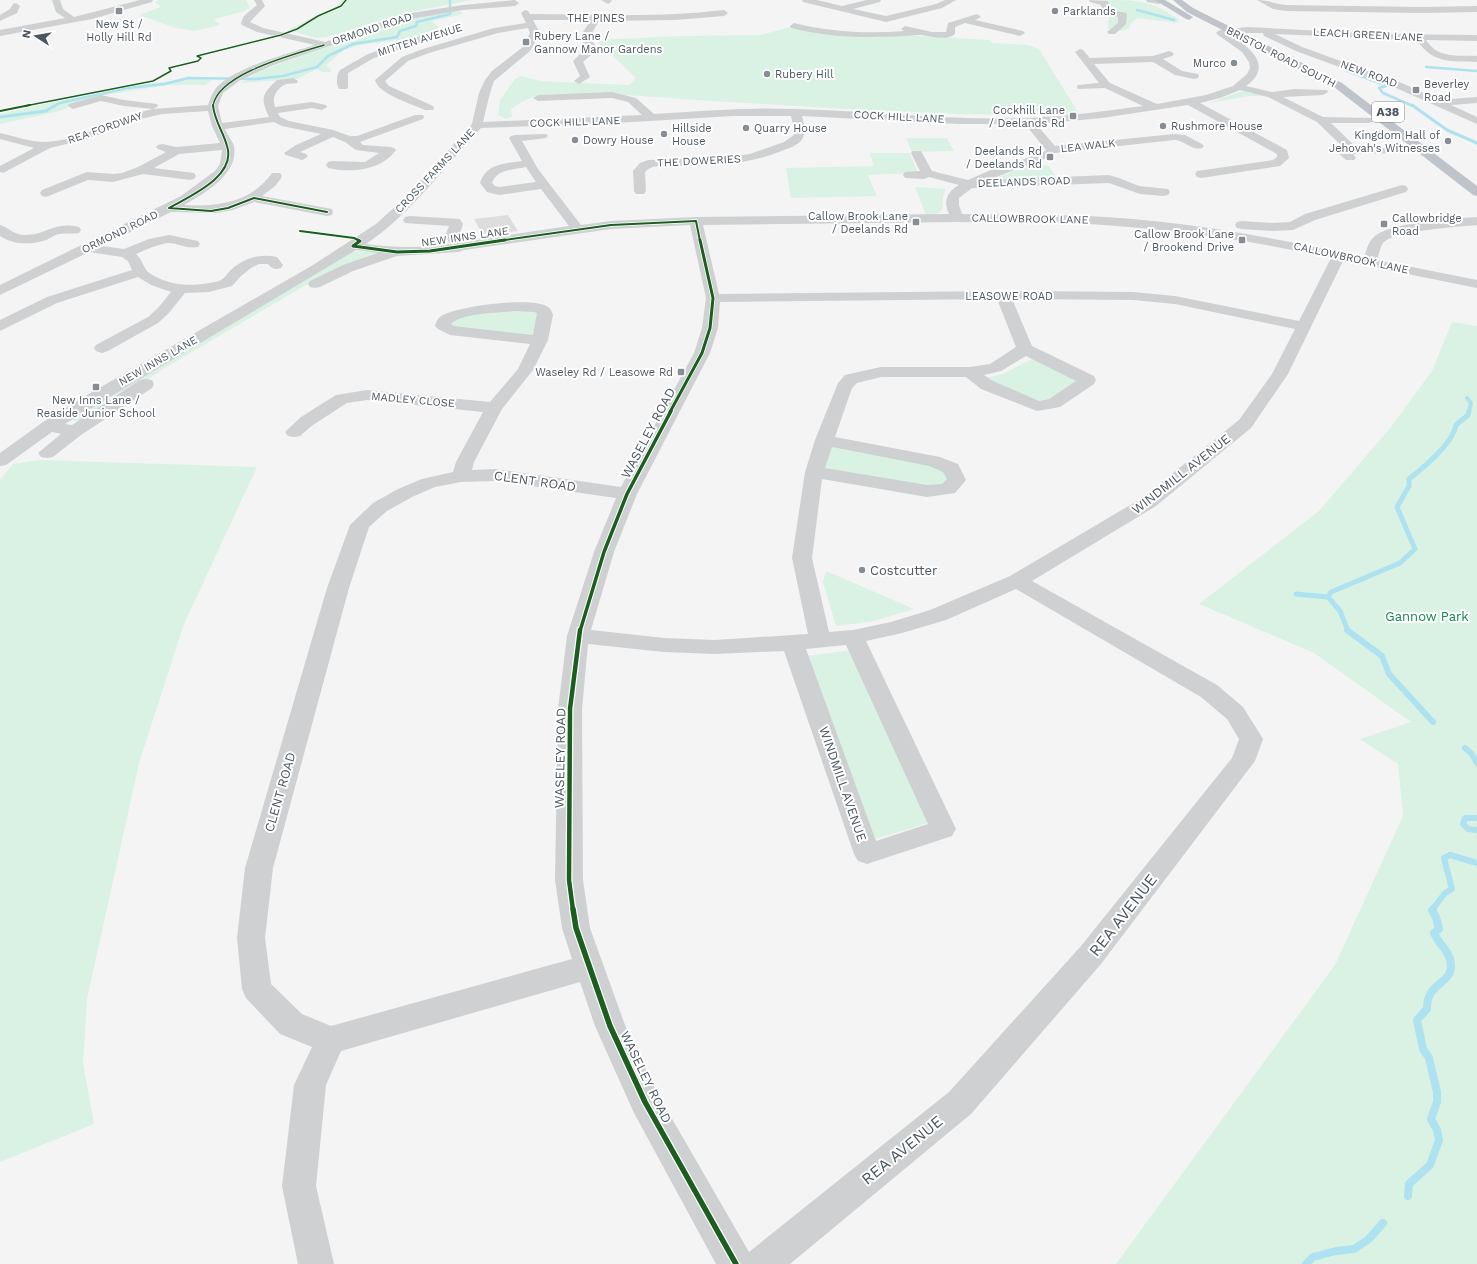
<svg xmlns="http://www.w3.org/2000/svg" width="1477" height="1264" font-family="'Work Sans',sans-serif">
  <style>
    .green { fill: #d9f2e3 }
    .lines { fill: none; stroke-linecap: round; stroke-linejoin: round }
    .stream-far5 { stroke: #aee2f0; stroke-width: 2.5 }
    .stream-far4 { stroke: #aee2f0; stroke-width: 3 }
    .stream-far3 { stroke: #aee2f0; stroke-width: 4 }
    .stream-far2 { stroke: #aee2f0; stroke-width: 5 }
    .stream-far1 { stroke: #aee2f0; stroke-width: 6 }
    .stream { stroke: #aee2f0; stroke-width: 8 }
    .building { fill: #ddddde }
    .minor { fill: #ced0d2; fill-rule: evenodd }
    .highway { fill: #bec4c9; fill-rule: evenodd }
    .cycleway-far5-casing { stroke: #fff; stroke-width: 2.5 }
    .cycleway-far4-casing { stroke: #fff; stroke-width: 3.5 }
    .cycleway-far3-casing { stroke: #fff; stroke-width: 4.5 }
    .cycleway-far2-casing { stroke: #fff; stroke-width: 5.5 }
    .cycleway-far1-casing { stroke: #fff; stroke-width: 7 }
    .cycleway-casing { stroke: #fff; stroke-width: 8 }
    .cycleway-far5 { stroke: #1b5e20; stroke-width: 1.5 }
    .cycleway-far4 { stroke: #1b5e20; stroke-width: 2 }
    .cycleway-far3 { stroke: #1b5e20; stroke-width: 3 }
    .cycleway-far2 { stroke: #1b5e20; stroke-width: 3.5 }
    .cycleway-far1 { stroke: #1b5e20; stroke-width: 4.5 }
    .cycleway { stroke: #1b5e20; stroke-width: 5.5 }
    .poi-dot { fill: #868d94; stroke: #fff; stroke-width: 1.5 }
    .labels { text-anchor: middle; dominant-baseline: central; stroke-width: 4; stroke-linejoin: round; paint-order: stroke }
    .far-poi-label { font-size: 11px; fill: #4a5661; stroke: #fff; text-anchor: start }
    .far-street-label { font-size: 11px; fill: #4a5661; stroke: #fff }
    .shield { fill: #fff; stroke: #808990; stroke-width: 1 }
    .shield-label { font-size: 12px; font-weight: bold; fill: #4a5661 }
    .street-label { font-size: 13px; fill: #4a5661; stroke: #fff }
    .poi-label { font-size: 13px; fill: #4a5661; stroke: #fff; text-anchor: start }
    .park-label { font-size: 13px; fill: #17864f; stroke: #fff }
    .near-street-label { font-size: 16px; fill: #4a5661; stroke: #fff }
  </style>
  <rect width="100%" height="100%" fill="#f4f4f4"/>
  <path class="green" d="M159,0H246L250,8L242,12L214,19L220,25L194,31L173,27L139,15L161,7L155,2Z
    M341,0H472L406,13L327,37L316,38L288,30L338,5Z
    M1103,0C1136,0 1152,0 1179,20L1178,23L1137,18L1132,22L1128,29L1120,31L1107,29L1111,10L1105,1Z
    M453,11L463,12L460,15L432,21L440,29L446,31L411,40L405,39L360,45L344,50L326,65L331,70V72H322L317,69L297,79L240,83L263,70L391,23Z
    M790,27L835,35L922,36L990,40L992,43L1028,45L1039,49L1079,114C963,117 847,109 731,102C674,99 617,92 559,94C538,94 528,97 511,109L512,117L506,119L498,115L500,100L515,79L521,76L541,81L629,85L636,78L596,40L683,36L761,35Z
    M213,77V80L205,85H167L106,95L76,103L60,111L0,124V114L115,88L177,80Z
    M1242,91L1270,96H1250L1209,103Z
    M906,138H947L954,151L912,152Z
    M870,153H910L918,173L868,175L877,196L791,198L786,168L874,166Z
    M1034,164L1049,166L1057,179L993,182L989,180Z
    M915,187L946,189C937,204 952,214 926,215Z
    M356,251L379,253L332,272L306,285L163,369L83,422L72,420L348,254Z
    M520,307L539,313L535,335L527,336L452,328L449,321L468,315Z
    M1452,322L1477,326V1264H1116L1335,965L1403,816L1398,764L1360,739L1411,722L1314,653L1199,604L1319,511L1391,427L1432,371Z
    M1032,359L1060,369L1081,380L1048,399L1036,401L986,378L1003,374Z
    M832,447L946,469L948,484L937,487L824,468Z
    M38,460L257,467L184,624L139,763L87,999L83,1063L94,1124L0,1162V480L13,464Z
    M826,571L914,609L874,621L836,626L823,582Z
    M854,650L928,823L875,839L805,656Z"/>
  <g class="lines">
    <path class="stream-far5" d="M1137,10L1174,20
      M1426,67L1477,71
      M1345,70L1387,86L1379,88L1383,93L1413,106
      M54,106L60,103L127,88L165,84L188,78L256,79L283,76L317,67L328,56L353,44L397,37L400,31L416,26L417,22L450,14V0"/>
    <path class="stream-far4" d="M1412,105L1447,130L1477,143
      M0,117L46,111L56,105"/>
    <path class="stream-far3" d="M1467,398L1471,403L1469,412"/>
    <path class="stream-far2" d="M1296,594L1328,597
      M1348,631L1340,611L1328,597L1331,592L1400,563L1415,549L1397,507L1409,486V479C1423,468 1453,443 1456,425L1468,415L1469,411"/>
    <path class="stream-far1" d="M1347,630L1382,656L1389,674L1433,722
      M1465,748L1472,754L1477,763
      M1477,818H1465L1463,824L1468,829L1477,830
      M1432,910L1445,893L1452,889L1444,858L1450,855L1477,863"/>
    <path class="stream" d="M1408,1196L1409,1184L1430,1165L1439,1140L1437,1130L1431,1119L1437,1102V1092L1429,1058L1423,1049L1417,1020L1427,1009C1426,980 1457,985 1450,959C1447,949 1438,943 1434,933L1439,929L1436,917L1432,910L1433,909
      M1306,1264L1313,1257L1336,1251L1354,1249L1369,1239L1383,1223"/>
  </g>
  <path class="building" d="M508,215L518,231L483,235L474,219Z"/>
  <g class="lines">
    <path class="minor" d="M52,0H60L63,9L74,17L140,0H153L152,2L92,19L0,36V30L65,18L56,12Z
      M254,0H262L265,6L250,22L263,28L325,42L375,24L411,13L463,5L515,0L519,3L515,6L463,10L411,19L381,28L271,66L239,81L223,93L218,106L222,123L269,117C260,98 262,94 277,80L293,78L298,81L297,83C293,84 287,83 284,85C275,90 272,99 275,107L312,102L326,105L327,107L322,110L312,108L278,113L280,117L289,121L333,130L350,136H357L415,115H423L424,117L423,119L360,142L363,145L390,147L394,148L396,150C381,171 351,173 328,168L326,165L328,162L332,161L365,162L379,153L356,150L345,142L333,137L300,152L306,154L308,156L306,158L302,160L286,155L284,153L296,145L321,134L282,126L274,122L225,129C227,134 233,142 234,146C239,174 205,193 184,205C217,207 251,203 272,173H280L282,176C278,185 270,190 262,196L332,209L333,212L332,215L327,216L254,202L233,210L217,213L171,212L102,246L124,249L149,239L169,235L198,241L200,244L198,247C188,249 179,244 170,243C159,243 146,250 136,254C142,259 143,267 148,272C166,285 188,287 209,283C213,282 218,282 221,280C225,278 228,272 232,269C244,258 261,253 277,257L283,265L281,268C275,270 272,269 268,264H259L251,268L241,276L232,286L209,292L185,293L168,314L158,323L108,351L102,353L96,351L94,348L96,345L148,317L158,308L171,292L151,285L138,277L57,303L0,331V320L47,297L132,270L128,261L122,257L89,252L0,295V285L181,196L215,171L220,164L222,150L179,154L154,168L194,173L196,176L194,179L190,180L143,174L113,182L88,180L46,197L42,196L40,193L42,190L87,172L113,174L122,173L138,167L166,152L158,149L156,147L158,145L162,144L176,147L220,143L212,126L208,111L162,114L137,120L87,139L50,148L3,173L0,172V166L34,148L0,139V133C15,136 30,142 45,142C82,141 117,116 153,109L124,106L101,101L73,109L68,106L69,104L101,95L124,100L157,104L158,106L153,109L208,105C210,99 212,93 216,88C235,67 287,54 315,45L257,32L242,25L241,23L244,16L257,5Z
      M601,0H611L612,1L608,4Z
      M802,0H817L842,6L867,0H881L880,2L853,9L886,16L936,4L945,0H956L942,8L886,22L803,2Z
      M1089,0L1108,1L1111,10L1126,13L1127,15L1126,24L1115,34H1109L1107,32L1118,23V17L1104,14L1101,5L1090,2Z
      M1146,0H1162L1163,1L1159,4L1147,2Z
      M1257,0C1268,0 1276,4 1286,5L1422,7L1477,6V12L1422,13L1286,11L1273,9Z
      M16,3L20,6L17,13L0,21V15L10,9L13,4Z
      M525,10L528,11L530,14C595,14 659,18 724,10L728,13L724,16L675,20L599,21L589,38L597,47L590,56L583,62L590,77L579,84L574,81L580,76L573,61L587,47L579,38L591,20H533L540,33L530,51L494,81L490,93L483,122L642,115L628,102L612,98L538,101L533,98L538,95L612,92L636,98L654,114C702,111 749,107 796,109C874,111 952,121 1029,118C1067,116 1106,111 1143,106L1105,88L1078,89L1077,87L1078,85L1099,83L1075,52L1080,49L1083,50L1090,58L1153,56L1169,51L1172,52L1174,54L1172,56L1163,59L1182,71L1198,74L1199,76L1198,78L1194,79L1175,75L1153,62L1094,64L1110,83L1157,104L1206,95L1233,86L1247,74L1250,68L1249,62L1242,52L1218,35L1216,33L1218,31L1221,30L1248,27L1382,34L1477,35V41L1426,40C1438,59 1458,55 1477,56V62C1452,61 1432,64 1417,40L1275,34L1302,47L1404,84L1439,100L1477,97V103L1451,105L1477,117V124L1396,88L1296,51L1264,36L1263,33H1248L1230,35C1250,47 1274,66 1246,86L1272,92L1294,89L1327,90L1328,92L1323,95L1283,97L1323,117L1373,118L1374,120L1373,122L1369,123H1331L1357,148H1405L1409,149L1411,151L1409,153L1353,154L1356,158L1354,160H1346L1336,151L1338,149L1344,148L1317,122L1268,97L1240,90L1220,98L1200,103L1287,150L1289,158L1280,166L1201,178L1197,177L1195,174L1197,171L1273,160L1277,157V154L1188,105L1102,118L1036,124L1055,146L1174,134L1185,135L1202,144L1204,146L1202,148C1192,151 1184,140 1174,140L1055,153L1050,157L988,180L1109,175L1119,178L1139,186L1168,189L1170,192L1168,195L1164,196L1140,194L1109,183L972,188L959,198V205L962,214C1003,215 1045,214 1086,216C1180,220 1273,237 1364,258C1366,251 1368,243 1373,238C1387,222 1455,219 1477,217V225C1459,227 1394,230 1383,243C1380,247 1379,255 1377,260L1477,280V288L1343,261L1288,374L1251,428L1156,506L1032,581L1217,685L1243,707L1263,739L1255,761L1101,964L971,1114L790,1264H716L634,1113L595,1026L580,982L341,1051L326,1085L316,1186L334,1264H298L282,1186L294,1085L312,1047L280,1034L246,998L242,989L237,938L245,868L327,588L350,525L373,503L398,489L422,479L453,472L456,462L483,412L367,400L347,403L313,425L300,436L294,437L288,436L285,432L301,417L336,395L367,390L490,402L518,369L530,344L450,335L438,329L435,326C436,322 438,318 441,316C457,306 533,296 548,307C551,309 552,312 553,315L548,340L533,370L502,409L474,462L472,470L495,469L621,487L694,353L702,328L706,298L690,225L611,229L464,250L459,252L397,256L353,271L320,287L315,288L310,287L308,284L310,281L343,265L378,253L356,250L65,424L72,425L140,380L146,379L152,380L154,384L152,388L81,435L53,457L47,458L41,457L38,453L61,434L52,432L6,465L0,466V453L43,422L87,395L313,265L376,224L408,195L472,124L479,93L485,80L492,71L523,47L530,33L528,28L498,33L429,53L408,61L385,81L389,86L433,106L434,108L433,110H425C412,104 378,94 375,80L402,57L423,49L494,28L526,23L521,13ZM733,116H791L794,129V135L784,142L750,154L718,158L648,160L640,163L633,171L634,191L636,194H644L646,191L645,172C652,164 664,166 674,166C710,166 745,165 779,152C801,144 809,141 802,116L959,124H1025L1046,150L1042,153L991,170L968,180L932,171L921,151H913L911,153L920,171L905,172L903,175L905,178L924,179L929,177L959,185C947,192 943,201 949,214L696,217L611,221L581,225L538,169L522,141L546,138L548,136L546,134L515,135L511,136L509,138L522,161C504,164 487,163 480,183L487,192L499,195L541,189L569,226L462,242L459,236L463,224L460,219L410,216L405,217L403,220L405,223L449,226L445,236L450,244C420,248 396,248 366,244C412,213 444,167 481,128L616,123ZM526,167L536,182L499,187L495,186L492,183C497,169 513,170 526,167ZM957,222C1000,223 1044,221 1088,224C1169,229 1251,240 1331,258L1299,321L1175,296L1133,292L1003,291L719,294L703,225ZM997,299L1016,347L990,364L970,367H881L845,375L838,383L815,440L805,472L792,558L808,634L715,640L664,638L591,630L614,552L637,494L710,353L718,328L720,302ZM1012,299L1133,300L1175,304L1295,329L1272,374L1239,420L1142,498L1010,576L930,610L891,622L853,630L829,632L812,558L822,479L927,497L955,493L966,480L958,464L940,457L835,437L852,388L857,383L881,377H966L981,389L1037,411L1060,407L1094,384L1096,380L1094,376L1032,346ZM515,311L534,312L537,313L533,335L454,326L451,324C461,313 499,313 515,311ZM1026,356L1076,381L1049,399L1039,401L993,381L984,375L1001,371ZM832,447L929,466L943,472L947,479L942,484L927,485L825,468ZM495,481L616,498L594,552L567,636L558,709L555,880L562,928L572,959L331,1026L302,1014L271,984L265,938L273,868L349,588L369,527L387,511L412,497L435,487L461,482ZM1016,589L1201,697L1227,719L1239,739L1232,758L1081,946L949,1092L749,1252L656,1091L625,1025L590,928L583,880L582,709L588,644L664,652L715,654L784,651L854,854L858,861L867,864L952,836L956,829L866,641L902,633L946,620ZM846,645L928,824L876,841L806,649Z
      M977,14L981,17L975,20L1023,31L1025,33L1020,36L965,23L955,27V34C946,42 929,35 919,35C875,38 834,39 791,28L790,26L794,23C830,32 867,34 904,31L901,29L905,26L932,32H946L948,23Z
      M424,35L427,36L429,38L427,40L374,58L348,73V87L347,89H339C336,84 336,75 340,70L368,54Z
      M1402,185L1406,186L1408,189L1406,192L1315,220L1293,230L1272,231L1242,229L1237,228L1235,225L1237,222L1242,221L1272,223L1290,222L1305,214Z
      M0,225C10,228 13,235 26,235C46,235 54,221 79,227L81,230L79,233C72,234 66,233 60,234C55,234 51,238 46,240C31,245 13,245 0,236Z"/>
    <path class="highway" d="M1155,0H1165L1193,17L1189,20L1186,19Z
      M1173,0H1182L1193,8L1342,83L1477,186V196L1473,195L1334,87L1187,12Z"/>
    <g class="cycleway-far5-casing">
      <path id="cycleway-far5" d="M25,106L153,81L171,71L169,68L198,61L201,58L197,56L281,35L297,29L318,16L341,6L346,0
        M213,106C218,73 296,54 324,45"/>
    </g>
    <g class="cycleway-far4-casing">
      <path id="cycleway-far4" d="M0,111L30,105
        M169,208C190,196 237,176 227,146C223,131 214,120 213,105
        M169,208L211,211L228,208L254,198L327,212
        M300,231L354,238L360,241
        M498,241L611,225L696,221L700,241"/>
    </g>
    <g class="cycleway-far3-casing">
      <path id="cycleway-far3" d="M353,246L360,241L358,240
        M353,246L397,252L430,251L505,240
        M670,412L702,353L710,328L713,298L700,240"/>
    </g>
    <g class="cycleway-far2-casing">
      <path id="cycleway-far2" d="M580,631L604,552L627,494L671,411"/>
    </g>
    <g class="cycleway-far1-casing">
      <path id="cycleway-far1" d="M573,910L569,880L570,709L580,630"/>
    </g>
    <g class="cycleway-casing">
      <path id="cycleway" d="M573,909L576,928L610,1026L645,1102L736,1264"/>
    </g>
    <use href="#cycleway-far5" class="cycleway-far5"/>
    <use href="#cycleway-far4" class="cycleway-far4"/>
    <use href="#cycleway-far3" class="cycleway-far3"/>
    <use href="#cycleway-far2" class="cycleway-far2"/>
    <use href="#cycleway-far1" class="cycleway-far1"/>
    <use href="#cycleway" class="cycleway"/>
  </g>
  <g class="poi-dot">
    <rect x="115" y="7" width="8" height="8" rx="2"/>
    <circle cx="1055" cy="11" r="4"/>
    <rect x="522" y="38" width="8" height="8" rx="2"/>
    <circle cx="1234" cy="63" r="4"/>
    <circle cx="767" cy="74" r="4"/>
    <rect x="1412" y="86" width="8" height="8" rx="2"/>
    <rect x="1069" y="112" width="8" height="8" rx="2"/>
    <circle cx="1163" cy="126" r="4"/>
    <circle cx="746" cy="128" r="4"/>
    <circle cx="664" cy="134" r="4"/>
    <circle cx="575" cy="140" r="4"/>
    <circle cx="1448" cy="141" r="4"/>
    <rect x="1046" y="153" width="8" height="8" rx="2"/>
    <rect x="912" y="218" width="8" height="8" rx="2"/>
    <rect x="1380" y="220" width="8" height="8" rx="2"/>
    <rect x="1238" y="236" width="8" height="8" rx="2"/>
    <rect x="677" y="368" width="8" height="8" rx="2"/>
    <rect x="92" y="383" width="8" height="8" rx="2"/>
    <circle cx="862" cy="570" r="4"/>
  </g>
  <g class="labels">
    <g class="far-poi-label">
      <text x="1063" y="11">Parklands</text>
      <text x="119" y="24" text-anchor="middle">New St /<tspan x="119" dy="13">Holly Hill Rd</tspan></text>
      <text x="534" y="36">Rubery Lane /<tspan x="534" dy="13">Gannow Manor Gardens</tspan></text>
      <text x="1226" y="63" text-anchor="end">Murco</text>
      <text x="775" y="74">Rubery Hill</text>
      <text x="1424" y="84">Beverley<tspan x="1424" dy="13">Road</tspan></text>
      <text x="1065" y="110" text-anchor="end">Cockhill Lane<tspan x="1065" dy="13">/ Deelands Rd</tspan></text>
      <text x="1171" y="126">Rushmore House</text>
      <text x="672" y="128">Hillside<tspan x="672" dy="13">House</tspan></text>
      <text x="754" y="128">Quarry House</text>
      <text x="1440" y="135" text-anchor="end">Kingdom Hall of<tspan x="1440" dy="13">Jehovah's Witnesses</tspan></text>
      <text x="583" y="140">Dowry House</text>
      <text x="1042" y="151" text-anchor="end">Deelands Rd<tspan x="1042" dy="13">/ Deelands Rd</tspan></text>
      <text x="908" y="216" text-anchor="end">Callow Brook Lane<tspan x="908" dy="13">/ Deelands Rd</tspan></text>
      <text x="1392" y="218">Callowbridge<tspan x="1392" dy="13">Road</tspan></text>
      <text x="1234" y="234" text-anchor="end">Callow Brook Lane<tspan x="1234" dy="13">/ Brookend Drive</tspan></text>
      <text x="673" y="372" text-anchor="end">Waseley Rd / Leasowe Rd</text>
      <text x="96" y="400" text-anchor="middle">New Inns Lane /<tspan x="96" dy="13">Reaside Junior School</tspan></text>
    </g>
    <g class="far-street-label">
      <text x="596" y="18">THE PINES</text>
      <text transform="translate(372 29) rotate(-18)">ORMOND ROAD</text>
      <text transform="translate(1368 35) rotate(3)">LEACH GREEN LANE</text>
      <text transform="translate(420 40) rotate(-17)">MITTEN AVENUE</text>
      <text transform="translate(1281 57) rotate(27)">BRISTOL ROAD SOUTH</text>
      <text transform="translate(1369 74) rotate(20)">NEW ROAD</text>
      <text transform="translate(899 117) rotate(3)">COCK HILL LANE</text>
      <text transform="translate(575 122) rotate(-2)">COCK HILL LANE</text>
      <text transform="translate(105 128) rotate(-19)">REA FORDWAY</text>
      <text transform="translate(1088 146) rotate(-6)">LEA WALK</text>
      <text transform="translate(699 161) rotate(-3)">THE DOWERIES</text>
      <text transform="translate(435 171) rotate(-47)">CROSS FARMS LANE</text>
      <text transform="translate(1024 182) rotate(-2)">DEELANDS ROAD</text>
      <text transform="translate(1030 219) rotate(1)">CALLOWBROOK LANE</text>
      <text transform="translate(120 232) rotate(-26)">ORMOND ROAD</text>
      <text transform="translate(465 237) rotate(-8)">NEW INNS LANE</text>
      <text transform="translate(1351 258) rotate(12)">CALLOWBROOK LANE</text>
      <text x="1009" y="296">LEASOWE ROAD</text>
      <text transform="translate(158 361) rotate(-30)">NEW INNS LANE</text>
      <text transform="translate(413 400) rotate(5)">MADLEY CLOSE</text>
    </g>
    <rect class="shield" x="1372" y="102" width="32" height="20" rx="3"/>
    <g class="shield-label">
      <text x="1388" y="112">A38</text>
    </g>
    <g class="street-label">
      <text transform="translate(648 433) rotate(-62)">WASELEY ROAD</text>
      <text transform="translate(1181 474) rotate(-38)">WINDMILL AVENUE</text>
      <text transform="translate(535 481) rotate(8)">CLENT ROAD</text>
      <text transform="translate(560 758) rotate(-89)">WASELEY ROAD</text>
      <text transform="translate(843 784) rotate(71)">WINDMILL AVENUE</text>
      <text transform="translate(280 792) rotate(-74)">CLENT ROAD</text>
      <text transform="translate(646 1077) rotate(64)">WASELEY ROAD</text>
    </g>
    <g class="poi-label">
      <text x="870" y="570">Costcutter</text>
    </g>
    <g class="park-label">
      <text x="1427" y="616">Gannow Park</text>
    </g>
    <g class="near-street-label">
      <text transform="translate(1123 915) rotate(-52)">REA AVENUE</text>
      <text transform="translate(902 1150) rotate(-39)">REA AVENUE</text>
    </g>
  </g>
  <g transform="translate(36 36) rotate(282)" stroke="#ffffff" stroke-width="3" paint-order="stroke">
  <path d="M0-3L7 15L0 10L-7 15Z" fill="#4a5661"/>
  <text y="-6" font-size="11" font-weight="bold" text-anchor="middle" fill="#4a5661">N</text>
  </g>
</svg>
